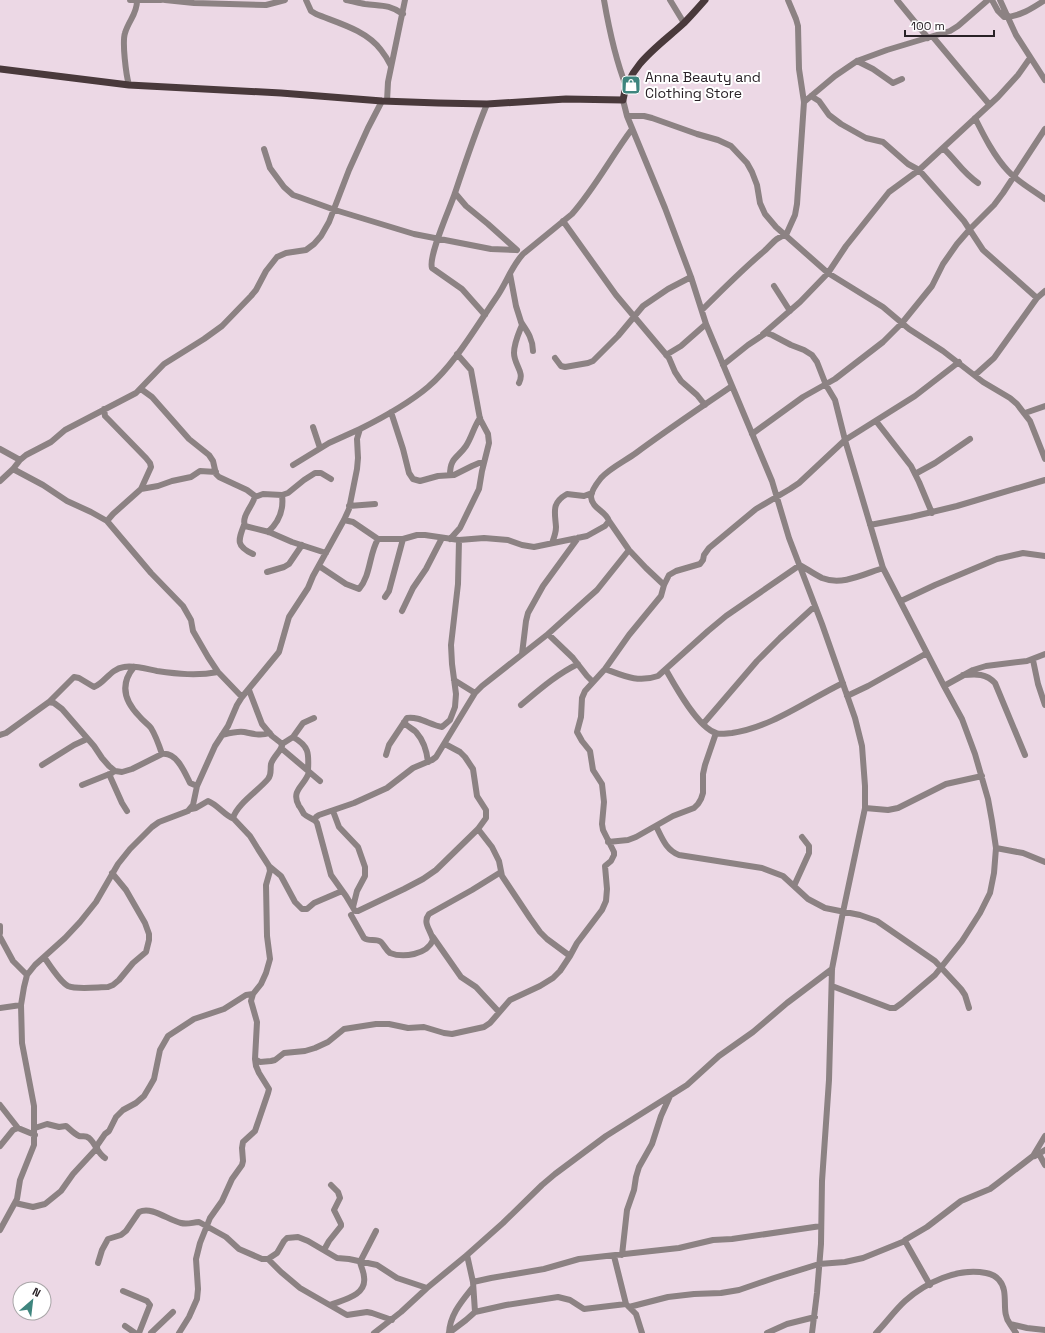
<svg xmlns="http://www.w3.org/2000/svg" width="1045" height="1333" font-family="'Space Grotesk',sans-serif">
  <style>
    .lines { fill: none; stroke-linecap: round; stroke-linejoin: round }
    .minor { stroke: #8c8283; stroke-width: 6 }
    .major { stroke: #49393b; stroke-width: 7 }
    .labels { text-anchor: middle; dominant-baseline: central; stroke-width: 4; stroke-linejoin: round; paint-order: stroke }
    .poi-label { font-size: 14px; fill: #282126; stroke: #fff; text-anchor: start }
  </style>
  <rect width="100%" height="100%" fill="#ecd8e5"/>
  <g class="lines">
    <path class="minor" d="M130,0H161
      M165,0L194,3L266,5L285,0
      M306,0L311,11L316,14C338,23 366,30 381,50C385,55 388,60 391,66
      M346,0C352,1 359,3 365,4C381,6 389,4 403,14
      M604,0C609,29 615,58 626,86
      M670,0L684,23
      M897,0L928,38
      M992,0L998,11L1004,17C1019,17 1033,8 1045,0
      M1000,0L1016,35L1045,80
      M933,37L989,104
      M857,61L873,69L893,83L902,79
      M129,85C126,75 122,42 125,33C129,20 137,14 137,1
      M811,96L819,101L829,115L841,124L866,138L883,142L908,164L919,170L964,221L983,250L1037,298
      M623,100L627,116L665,208L691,277L706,324L772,481L789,538L822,624L855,718L862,746L865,786V808L843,912L832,969L829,1080L822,1181L821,1244L817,1293L812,1333
      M387,101L388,82L405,0
      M804,102L835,76L857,61L887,50L950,31L958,26L988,0
      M627,116H644L652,118L697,134L718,140L731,146L747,163L752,172L757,185L760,203L765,214L776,227L828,273L883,307L909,329L943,351L983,382L1010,398L1017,404L1030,421L1045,459
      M975,118C984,136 994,156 1008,171C1018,182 1033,190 1045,199
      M943,148C956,160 962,172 978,183
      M264,149L270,168L284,187L293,195L299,197L335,210L414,234L491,249L516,250
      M455,193L466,206L488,224L517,250
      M563,221L616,295L669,358L675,372L681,381L697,395L705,405
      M510,274L516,306L522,325C518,335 514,343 514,353C514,365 525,372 519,383
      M774,286L790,311
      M702,310C721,291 741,271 762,253C771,246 775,237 786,235L795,215L797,204L804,102L799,69L798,26L796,19L788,0
      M485,315L462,289L432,268C428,256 450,208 455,193C465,163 475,133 487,104
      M521,322C527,331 533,339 533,351
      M763,334L800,302L828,273L846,246L889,192L919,170L998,97L1018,75L1030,58
      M666,355L681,346L706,324
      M555,358L561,366L565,367L588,363L593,361L618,336L643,306L668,289L691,277
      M723,365L748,345L766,333L772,335L791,345L804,350L812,355L817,362L826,385L835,400L845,440L883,568L944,686L962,719L975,754L988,799L992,821L996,848L994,873L990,893L980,913L962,941L935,975L902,1003L895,1008H890L832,986
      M975,375L994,358L1037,298L1045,291
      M141,389L152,397L189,439L209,455L213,461L216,474L219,477L247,490L255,496C253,506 241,516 245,526L269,532L292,542L326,553
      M104,409L105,416L108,419L146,458L150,463L151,467L141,489L113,514L107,521
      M391,412L403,449L409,473L413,479L420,481L438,476L454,475L472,466L479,463H484
      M1025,413L1045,406
      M876,421L911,466L919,482L932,513
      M313,427L320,448
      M752,434L803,397L835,379L883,342L902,323L932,286L943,264L957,244L970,229L994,205L1003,193L1045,129
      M0,449L20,460
      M293,465L329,443L360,429
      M13,469L43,485L67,501L91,512L107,521L151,573L183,606L191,620L193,631L208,657L218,672L242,697
      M915,474L935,463L970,439
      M450,475C450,457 458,458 466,446C472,437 474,426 480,418
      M0,481L13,469L20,460L26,455L51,442L65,430L136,393L164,364L204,339L222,326L251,296L256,290L266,271L277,257L286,253L306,250L314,244L321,236L329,222L349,170L368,128L382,101
      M141,489L158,486L172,481L191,477L200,471L216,472
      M255,497L263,494L282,495L288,493L304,480L315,473H321L331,479
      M349,506L375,504
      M344,520L353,522L378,539H403L417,535H425L459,540L484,538L508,540L522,545L534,547L587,536L605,526L609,521C606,511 592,509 591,497C591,491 597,483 601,478C610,468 625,461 636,453C667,430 700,408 732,386
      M609,521L629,550L646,568L664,585
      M244,525C238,541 236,546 253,554
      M870,525L911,517L957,506L1045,480
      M268,532C279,522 284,510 282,495
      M450,539L460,528L479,489L482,471L489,443L488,434L480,419L471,370L457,354
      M552,543C554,538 556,533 556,527C555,512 551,503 567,494L584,496L592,493
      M319,566L346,584L359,589C371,575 369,554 378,539
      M267,572L284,567L289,564L302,545
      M385,597L389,591L403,539
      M901,601L935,585L997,559L1023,553L1045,556
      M402,611L413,588L426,569L442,538
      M548,634L573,658L587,676L593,682
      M522,654L526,621L528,613L543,586L578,538
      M1033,660L1038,684L1045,705
      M134,667C119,685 125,702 140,717C143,721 148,724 151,728C156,736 159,745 162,754
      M605,669C624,676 638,683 658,676L708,631L726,616L800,565C807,569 814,574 822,578C842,586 864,574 883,568
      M666,670C675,686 698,728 716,733C721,735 727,733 732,733C772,727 806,701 843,683
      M963,675C976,674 986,673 995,683L1025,755
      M454,680L475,693
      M944,686L973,670L986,666L1027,661L1045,654
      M249,690L262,724L272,736L281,743L282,746C280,752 273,757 271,764C270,770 272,774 268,779C259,790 237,804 233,818L250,836L258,849L269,866L270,871L266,885L267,936L270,959L266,973L261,984L253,994L251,1001L257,1022L255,1059L260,1062L271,1061L275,1060L284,1053L305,1051L315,1048L328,1042L344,1029L376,1024H389L408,1028L424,1027L444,1033L452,1034L484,1027L490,1023L510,1000L540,986L553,978L560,971L570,956L577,943L602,910L606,901L607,889L605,866L611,861L614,855V852L603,830L602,824L604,802L602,784L593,770L590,751L582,741L577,732L581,717L582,698L585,691L605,669L629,635L661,596L664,585L669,575L676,571L700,564L703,560L704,555L709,548L756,509L790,489L799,483L845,440L915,396L959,362
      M847,696L868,686L927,653
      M49,702L54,703L62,709L94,746L102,758L109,766L115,771L122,772L132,769L162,754C177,752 185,773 190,783L197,786
      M521,705C539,690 557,674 578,664
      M404,722C407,727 412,728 416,732C423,740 427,752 428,762
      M703,724L757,661L780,638L815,606
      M0,735L6,733L49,702L74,677L79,678L94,687C105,683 110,669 124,667C134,665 147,669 157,671C178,674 197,676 218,672
      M222,735C230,733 237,731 244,732C254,734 260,736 270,733
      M293,737C309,746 309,753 308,770
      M282,744L293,737L303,723L314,718
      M281,748L320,781
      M386,755L389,745L407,718C419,716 430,725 442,727L450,720L455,707L456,694L452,664L451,645L458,584L459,540
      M42,765L74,745L87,739
      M309,772C305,786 290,790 299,806C301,808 302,811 304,814C308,818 314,818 317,823L331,875L346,896L355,911H358L404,889L423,879L436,870L478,829L486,818V810L477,796L473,769L465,757L460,752L445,744
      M109,774L122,803L127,811
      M82,785L112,773
      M865,808L888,810L898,808L946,784L982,776
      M191,809L196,808L208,801C218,805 224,815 234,819
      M333,811L339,827L358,847L365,867V876L357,891L353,907
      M315,820L316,817L319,815L354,803L387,788L413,768L432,760L436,757L475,693L482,686L548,634L588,598L597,590L629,550
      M656,826C662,838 666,850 679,855L762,868L783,876L808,899L825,908L860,915L877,921L935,961L961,989L965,995L969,1008
      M478,829L492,847L499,861L502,876L530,918L540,932L547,939L570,956
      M608,842L628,840L636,837L673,816L694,808L698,804L701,799L703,793V774L705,765L716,733
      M996,848L1023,853L1045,862
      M269,866L281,876L295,902L302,909H307L314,903L342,891
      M794,886L809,853V846L802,837
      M351,915L364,938C369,942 376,938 381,942C384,945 386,950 390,953C403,958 427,955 433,940C431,930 422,923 429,914L472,890L501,872
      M0,926V933
      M0,937L13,961L27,975
      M433,937L461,977L476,987L499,1012
      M44,957C49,964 60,982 68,986C77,990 98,987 108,987L113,985L119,980L133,963L146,952L149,940V934L145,923L126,890L112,873
      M0,1008L21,1005
      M0,1105L18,1128
      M35,1128L47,1124L59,1127L66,1126C70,1129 74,1134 79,1136C83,1137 85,1135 89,1138C96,1144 97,1153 105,1158
      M0,1146L13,1130L18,1128L35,1135
      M96,1147L105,1134L109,1131L116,1117L123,1110L136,1103L144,1096L150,1086L154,1079L160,1050L168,1036L194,1019L224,1009L246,995L253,994
      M1039,1154L1045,1165
      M1035,1156L1045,1150
      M15,1203L33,1207L45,1204L61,1191L73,1174L97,1148
      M0,1230L17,1199L20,1180L34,1145V1106L22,1043L21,1005L24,987L27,975L35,965L65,938L80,922L96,902L118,864L130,849L152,827L159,822L188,811L193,805L197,786L215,746L228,726L237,705L242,697L279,652L289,617L308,588L313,576L344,520L349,509L357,469L358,458L357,439L360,429C382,418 409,403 428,387C454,365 476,327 496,298C506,284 511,267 523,254L572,214C595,188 611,157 632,129
      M905,1241L930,1285
      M324,1250L329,1241L341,1226V1224L334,1210L340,1198L338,1192L331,1185
      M622,1255L627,1210L634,1190L636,1177L639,1167L652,1144L661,1116L670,1096
      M614,1256L626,1304L636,1314L642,1333
      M268,1259L281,1272L300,1288L347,1315L367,1312L372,1313L392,1320
      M98,1263L102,1250L108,1239L121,1235L126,1231L139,1212C152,1206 168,1220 181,1223C188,1225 193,1222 199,1222L226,1237L239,1249L262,1259H268L277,1253L284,1241L287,1238L298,1237L308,1241L337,1258L349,1259L377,1265L397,1278L427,1288
      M473,1282L491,1278L544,1269L579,1259L679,1248L713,1240L732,1239L821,1226
      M123,1291L147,1301L150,1305L139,1333
      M330,1305C342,1300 367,1296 364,1277C364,1272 361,1267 360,1262L376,1231
      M629,1307L668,1297L694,1294L721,1293L739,1290L774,1278L819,1264L845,1262L863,1258L905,1241V1240L927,1227L961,1201L990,1189L998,1183L1033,1156L1045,1136
      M475,1312L506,1305L558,1297L570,1300L584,1309L626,1304
      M1010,1324L1016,1333
      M125,1326L135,1333
      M151,1333L173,1312
      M179,1333L189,1317L197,1299L198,1289L196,1259L200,1243L210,1218L222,1201L232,1179L242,1165L243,1161L242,1148L243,1142L255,1131L268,1093L269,1089L259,1073L256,1066L255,1059
      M374,1333L401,1312L427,1288L467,1255L503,1223L542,1185L555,1174L606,1136L687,1085L719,1056L753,1032L787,1003L832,969
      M449,1333L466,1320L475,1312L473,1282L467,1255
      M449,1333C450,1314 462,1301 473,1287
      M767,1333L787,1324L815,1317
      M876,1333C886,1323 894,1311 905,1301C925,1283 958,1267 986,1273C991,1274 996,1276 999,1280C1010,1292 1000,1312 1010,1324L1027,1328L1045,1330"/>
    <path class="major" d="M0,69L129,85L281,93L382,101L438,103L487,104L566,99L623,100C628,65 659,46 684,23C691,16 698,8 705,0"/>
  </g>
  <defs>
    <g id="shop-square" transform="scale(1)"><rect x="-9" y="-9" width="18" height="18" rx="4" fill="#3e857e" stroke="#fff"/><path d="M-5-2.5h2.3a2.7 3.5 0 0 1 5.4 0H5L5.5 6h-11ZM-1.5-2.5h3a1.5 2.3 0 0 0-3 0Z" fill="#fff"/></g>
  </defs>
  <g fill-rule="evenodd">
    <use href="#shop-square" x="631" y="85"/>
  </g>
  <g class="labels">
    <g class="poi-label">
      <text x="645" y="77">Anna Beauty and<tspan x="645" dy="16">Clothing Store</tspan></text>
    </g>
  </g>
  <g transform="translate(32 1301) rotate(28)"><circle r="19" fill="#ffffff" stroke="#a9a6a8"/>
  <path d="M0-3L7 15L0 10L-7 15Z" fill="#3e857e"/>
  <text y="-6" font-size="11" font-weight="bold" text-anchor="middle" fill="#282126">N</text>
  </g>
  <path d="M905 30v6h89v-6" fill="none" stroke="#282126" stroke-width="2"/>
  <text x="911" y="30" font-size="12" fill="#282126" stroke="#ffffff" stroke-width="3" paint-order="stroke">100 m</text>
</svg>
